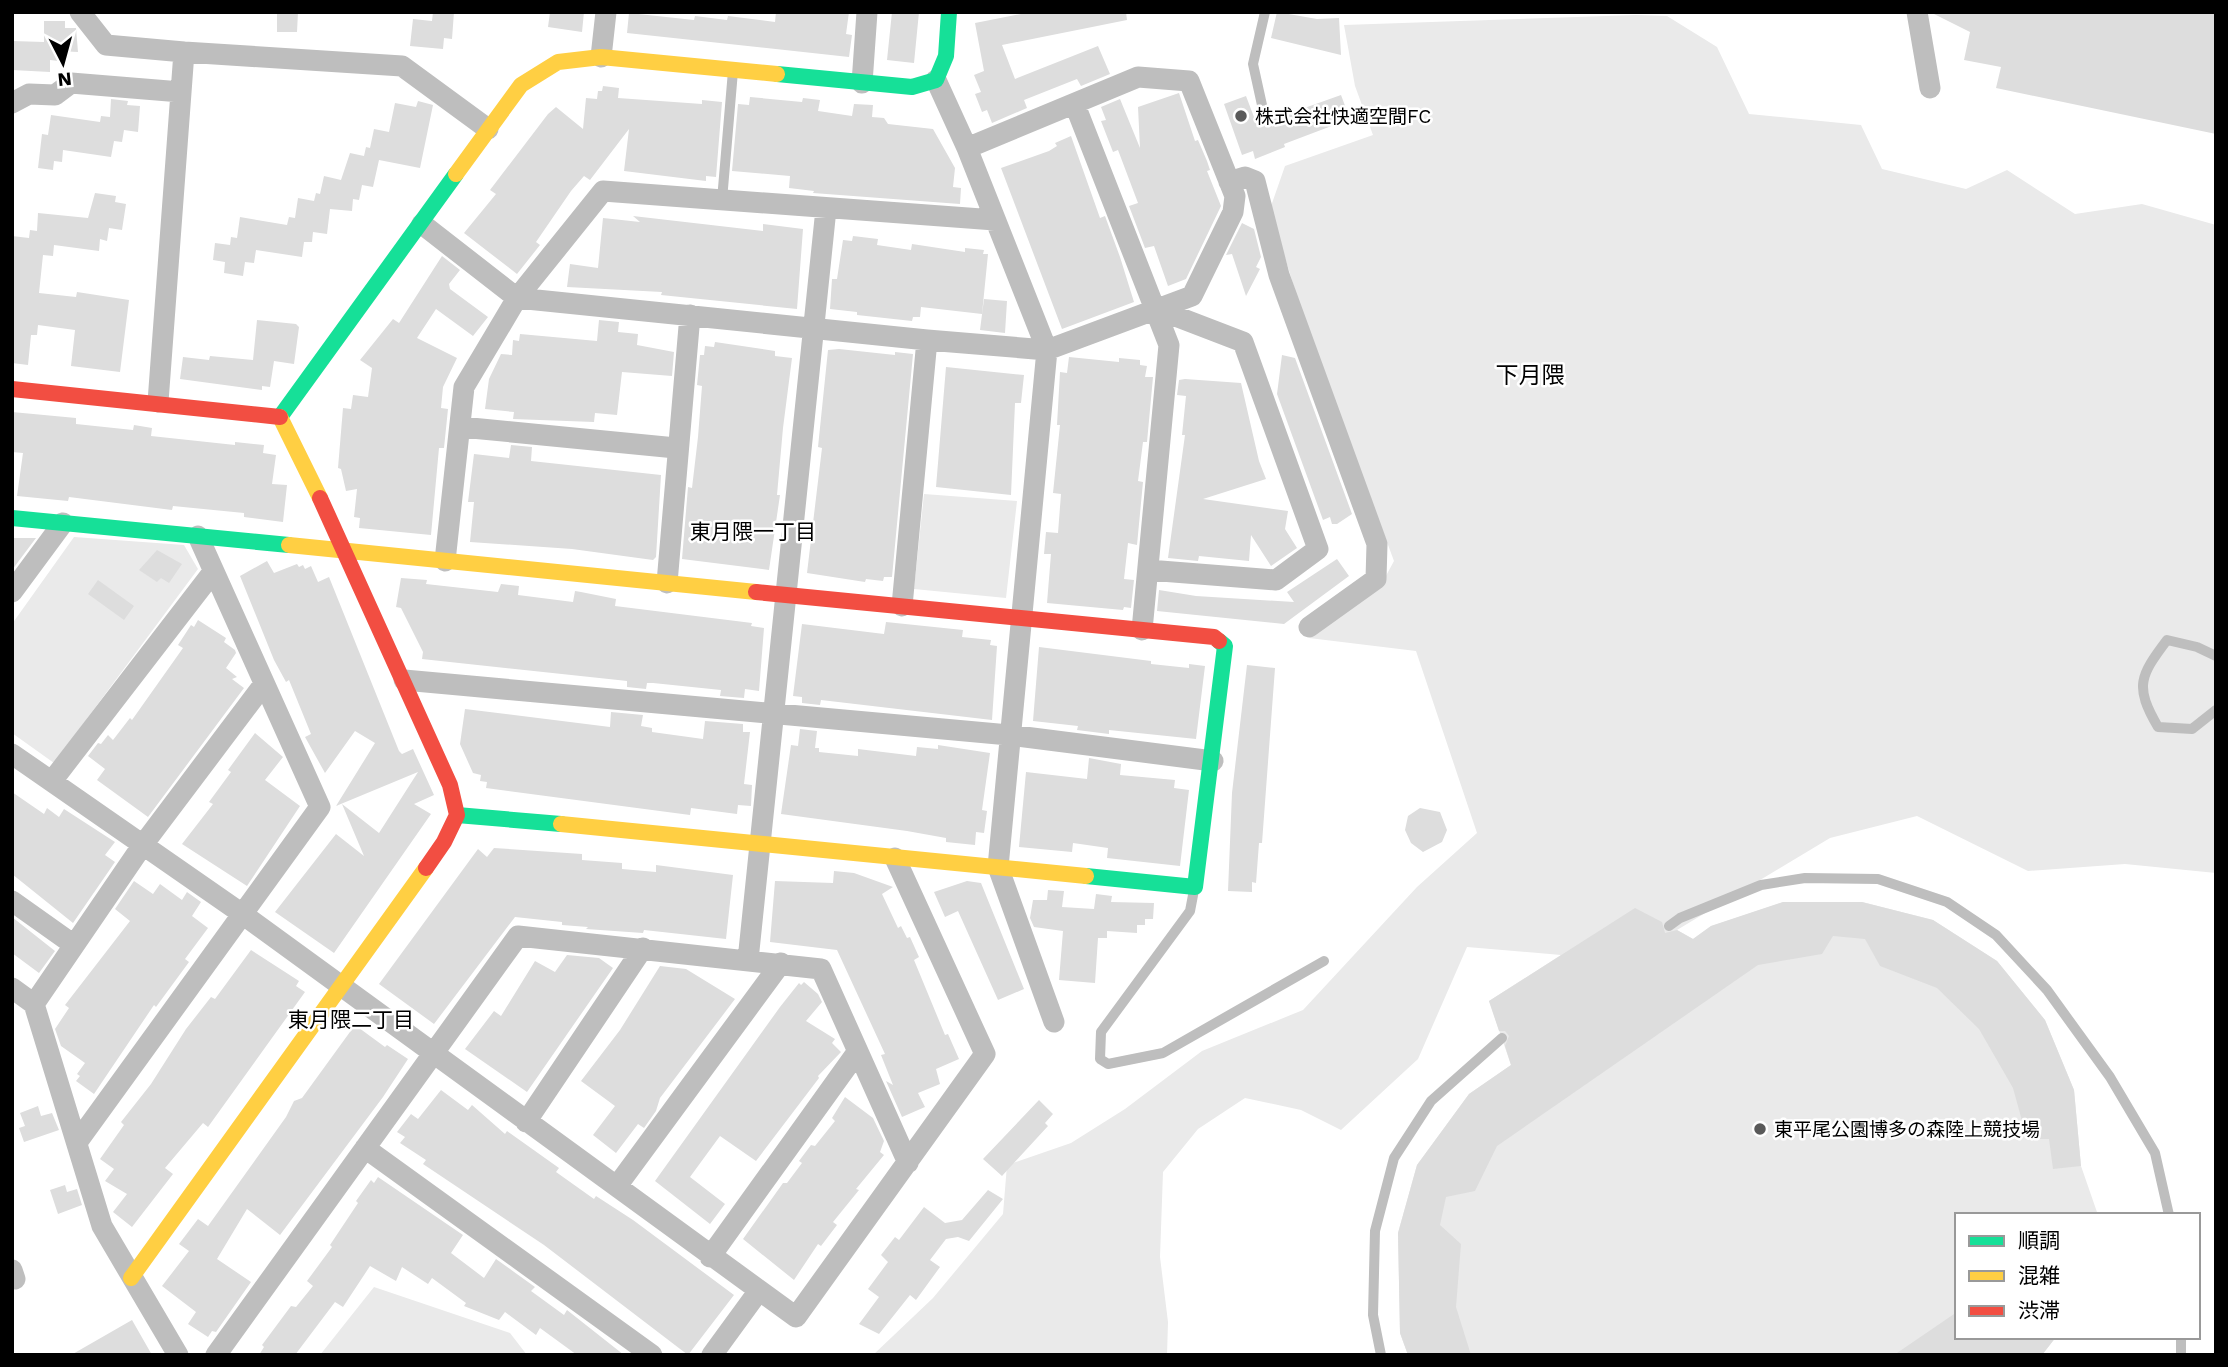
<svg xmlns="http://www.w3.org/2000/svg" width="2228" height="1367" font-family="'Work Sans','Noto Sans JP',sans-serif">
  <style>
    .green { fill: #eaeaea }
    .building { fill: #ddd }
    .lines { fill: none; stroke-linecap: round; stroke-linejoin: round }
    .lane { stroke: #bebebe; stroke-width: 10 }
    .street { stroke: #bebebe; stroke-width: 21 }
    .fast { stroke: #16e098; stroke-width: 16 }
    .slow { stroke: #ffcf43; stroke-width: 16 }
    .jam { stroke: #f24e42; stroke-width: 16 }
    .poi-dot { fill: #595959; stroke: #fff; stroke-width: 2.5 }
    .labels { text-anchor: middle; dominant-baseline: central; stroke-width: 5; stroke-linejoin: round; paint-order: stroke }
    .poi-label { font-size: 19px; fill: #000; stroke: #fff; text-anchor: start }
    .neighbourhood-label { font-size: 21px; fill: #000; stroke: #fff }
    .quarter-label { font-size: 23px; fill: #000; stroke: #fff }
  </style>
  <rect width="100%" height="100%" fill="#fff"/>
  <path class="green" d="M1636,15L1667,16L1717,47L1749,114L1861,125L1882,169L1966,189L2007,170L2075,214L2142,204L2216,225V873L2125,864L2028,871L1917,816L1830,838L1677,930L1693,939L1711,926L1783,902H1862L1933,920L1997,961L2045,1020L2074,1090L2081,1166L2098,1215H1957V1337H2056L2042,1355H1408L1400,1333L1398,1233L1417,1165L1469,1094L1511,1065L1489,1001L1561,955L1467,947L1418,1059L1341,1130L1301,1110L1245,1098L1198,1129L1163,1172L1160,1257L1168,1322L1167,1355H873L933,1298L1003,1214L1007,1165L1071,1143L1125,1109L1202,1051L1303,1010L1417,887L1477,833L1416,651L1309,638L1381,585L1394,561L1303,316L1270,209L1285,166L1373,135L1355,86L1344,25Z
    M924,494L1017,501L1006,598L914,589Z
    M74,537L184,545L198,569L54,763L12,733V624Z
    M374,1287L510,1333L527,1355H320Z"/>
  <path class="building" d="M277,12H298L297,32H277Z
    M433,12H454L452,39L444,38L443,49L410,46L413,19L432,21Z
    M550,12H584L582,32L548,27Z
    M776,12H849L846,34L852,35L849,57L627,33L629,13L694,20L695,16L727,20L728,16L775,22Z
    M892,12H919L914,63L887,60Z
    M1031,12H1126L1127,20L1002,45L1015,79L1098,46L1110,74L1081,86L1077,79L1024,100L1027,108L992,123L987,110L982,112L975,94L981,92L974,75L984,71L975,23Z
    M1277,12L1317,19L1339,18L1341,55L1271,38Z
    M1930,12H2216V134L1996,88L2001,67L1964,60L1970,32Z
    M44,21H65V28H76L78,52L58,51V61L50,60V72L12,70V41L44,42Z
    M603,86L619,88L618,98L702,104V100L722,102L716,177L706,176V181L624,171L629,129L590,180L584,176L571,191L536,242L540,245L517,274L464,233L496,194L490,190L548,114L556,107L583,129L586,98L597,99L598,91H602Z
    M1179,93L1195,141L1198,140L1207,161L1210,170L1207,171L1221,206L1186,279L1168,286L1154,246L1145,248L1129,206L1138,203L1118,150L1113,152L1101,121L1106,120L1101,107L1120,99L1140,148L1138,107Z
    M1341,95L1350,119L1284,144L1285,147L1255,159L1253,151L1242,155L1224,104L1246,96L1257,125Z
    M750,97L802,102L803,98L820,100L818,111L852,116L854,104L873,105L872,117L884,118L888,124L933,129L955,168L953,187L961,188L960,204L813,193L814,191L789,188L790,176L732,171L738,104L749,105Z
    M111,99L128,101L127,105L140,106L138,132L124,130L122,142L114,141L111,157L63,150L62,162L54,161L53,170L38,168L42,134L48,135L51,115L100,122L101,116L110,117Z
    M418,101L433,105L420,168L379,160L373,187L362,185L359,200L353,199L352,211L330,209L327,234L313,232L312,242H304L302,257L256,250L254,263L245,262L243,276L224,273L225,262L213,260L215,243L230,245L231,237L237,238L240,217L287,225L289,217L295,218L298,198L314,201L316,193L320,194L324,176L341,180L350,153L364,156L366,147L370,148L374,129L389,132L395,103L416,107Z
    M1071,136L1100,218L1105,216L1120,257L1134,302L1062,329L1001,168L1049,151L1057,146L1055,143Z
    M95,193L116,196L115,202L126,204L122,230L109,228L107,241L100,239L99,251L54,245L53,256L43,255L39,293L76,297L77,292L129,300L120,372L71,366L75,330L38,325L37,335H31L28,365L12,363V236L29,238L30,230L37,231L38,213L88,218Z
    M633,216L763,231V224L803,229L797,309L661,295L662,292L567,287L570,264L598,268L603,218L640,222Z
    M1242,223L1254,229L1261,257L1256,267L1260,269L1246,296L1232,254L1226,255Z
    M853,236L878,239L877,245L911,250L912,244L965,252V248L984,250L983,254H988L982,314L921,307L920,317H913L912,321L857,315V312L830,309L832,279H837L843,240L852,241Z
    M442,256L460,270L449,284L450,289L488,317L473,336L436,309L417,338L457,358L443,387L441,408L448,409L444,448H439L431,535L359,528L360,518L354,517L357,489L346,491L341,469L338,468L343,408L351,409L353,395L368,397L372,368L360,360L393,319L399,323Z
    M984,299L1007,301L1005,333L980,330Z
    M257,320L296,324L299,327L294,364L274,361L270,387L262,386V390L180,379L183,357L209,360L210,356L253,360Z
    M599,320L619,322L618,332L638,334L637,345L674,352L672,376L622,372L617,415L595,413L594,422L513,419L514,412L485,409L489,379L501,354L512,355L513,340L519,341L520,334L597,341Z
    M715,342L775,351V356L792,358L783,428L777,495H780L769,570L682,559L688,487L692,488L698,437L702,386L697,385L700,355H704L705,346L714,347Z
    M839,349L895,355V352L913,354L892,577H884L883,581L866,579L865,582L807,573L822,448L818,447L828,350Z
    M1282,355L1295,358L1352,514L1337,524H1332L1330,517L1323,520L1277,394Z
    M1069,357L1119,362V358L1140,360V365L1147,366L1145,377H1153L1147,442H1143L1138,481L1143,482L1137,545L1128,543L1124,579L1134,580L1131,608L1124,607L1123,610L1047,603L1051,554H1044L1046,532L1058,533L1061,494L1053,493L1060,425H1057L1060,372L1067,373Z
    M946,367L1024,375L1021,403H1015L1011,495L936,487Z
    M1185,379L1241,383L1259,461L1266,479L1203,499L1288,511L1285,529L1297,548L1271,566L1251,535L1249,561L1199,556L1198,561L1168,558L1185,435H1182L1186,396L1177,395L1179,380Z
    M12,412L76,418V424L133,430L134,425L152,428L151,436L235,445V442L264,445L263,453L276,455L272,484L287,485L283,522L244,517V513L173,506L172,510L69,497L68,501L17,496L23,453L12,452Z
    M511,445L532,447L531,461L661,475L656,557L653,560L572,549L470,542L474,502H468L474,454L509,458Z
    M12,538H36L12,570Z
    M157,550L182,564L169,583L161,578L157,582L139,570Z
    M1337,559L1349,576L1284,624L1157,611L1159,590L1196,596L1294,602L1287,592Z
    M267,561L274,573L297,564L299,567L303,565L305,569L311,566L318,582L329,577L399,751L402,754L413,749L434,795L414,804L431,814L334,953L275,912L336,834L364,856L342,804L379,833L418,772L336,806L375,743L355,731L325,773L305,737L311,734L289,680L286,682L274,660L240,576Z
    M401,578L427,580L426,584L498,592L501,584L519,586L518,595L573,602L575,591L581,592L616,599L615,606L752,623L751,626L764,628L759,691L745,689L744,698L720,696L721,690L653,683H647L646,689L627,687V681L618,680L422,659L423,652L401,608L396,607Z
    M98,580L134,606L124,620L88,594Z
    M198,620L226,638L224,642L235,650L236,653L226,668L237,677L232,679L244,688L148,817L97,780L105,769L88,756L98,743L101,744L108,735L113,740L130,718L132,720L183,648L178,645L191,625L194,627Z
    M886,622L963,630L962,637L991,640L990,645L997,646L992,720L821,700L820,705L802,703V697L793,696L802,624L884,634Z
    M1039,647L1151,661V664L1189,668V664L1205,666L1196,739L1109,730V734L1077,730L1078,726L1033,721Z
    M1247,665L1275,668L1262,843H1259L1256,883L1252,882V892L1228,891L1232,793Z
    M465,709L610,727L611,712L643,715L641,726L652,728V732L703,739L705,721L743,724V732H750L744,784L752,785L751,806L738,805L737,814L691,808L690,815L486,788L487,782L480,781L481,775L473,773L460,744Z
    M800,729L817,731L815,748H819V752L858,756V749L916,756L917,747L938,749V745L990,753L982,810L987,811L984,833L976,832L975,845L946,842V838L907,831L781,814L791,745L798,746Z
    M255,733L283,757L265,780L300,806L247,886L182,844L213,804L209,802L231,772L228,770Z
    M1089,758L1121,764L1120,775L1175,780L1174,788L1189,790L1180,866L1107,858L1108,848L1073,843L1072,852L1019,847L1026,772L1087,779Z
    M12,792L44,814L47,808L59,817L64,809L115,842L105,855L115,862L73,923L12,874Z
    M1420,808L1440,812L1447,830L1442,842L1423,852L1411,843L1405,830L1408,816Z
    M494,848L582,854V860L622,863V869L656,872V865L733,875L726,939L644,930L643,933L586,929L588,927L562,925V922L515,917L434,1024L379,984L478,849L487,857Z
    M834,871L854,873L893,887L882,894L898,928L901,926L907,938L910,937L919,957L914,960L945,1035L948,1034L959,1059L936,1069L940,1084L918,1093L925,1107L902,1117L886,1081L893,1085L881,1055L885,1054L837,950L770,942L775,881L833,883Z
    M134,881L153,894L160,884L182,900L187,892L201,902L192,916L208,928L185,959L189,962L156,1007L154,1005L94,1094L76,1081L80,1076L77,1074L85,1063L61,1046L55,1029L69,1008L65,1005L130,921L115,909Z
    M967,881L981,883L1024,989L998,1000L958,911L945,917L934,892Z
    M1048,890L1064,891L1062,907L1094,909L1096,894L1112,896L1111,902L1154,903L1153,919H1145V925H1137V933L1107,931V938H1098L1095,983L1059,980L1063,931L1034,927L1030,918L1033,900H1047Z
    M1783,902H1862L1933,920L1997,961L2045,1020L2074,1090L2081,1166L2053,1169L2049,1139H2027L2013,1088L1979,1029L1937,988L1880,966L1865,939L1833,936L1822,954L1758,965L1497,1146L1475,1191L1446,1197L1440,1225L1461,1244L1456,1307L1471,1355H1408L1400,1333L1398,1233L1417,1165L1469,1094L1511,1065L1505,1046L1509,1036L1505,1031H1499L1489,1001L1635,908L1662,922L1665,933L1677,930L1693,939L1711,926Z
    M12,917L55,951L39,973L12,953Z
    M251,950L299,981L296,986L305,992L208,1127L203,1123L165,1168L173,1174L132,1227L113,1212L127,1194L105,1181L114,1169L100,1159L124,1125L121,1122L151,1084L186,1029L211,997L215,999Z
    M567,955L599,958L613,968L527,1092L465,1049L494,1011L501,1016L535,961L555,972Z
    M660,966L686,969L735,999L660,1098L656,1111L644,1128L638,1124L616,1153L593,1135L615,1106L581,1081L620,1030Z
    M804,982L818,994L822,1002L806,1021L835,1039L832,1043L841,1052L818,1076L819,1078L756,1161L720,1136L690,1177L725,1204L710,1224L655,1181L780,1007L799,983L801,985Z
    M355,1025L385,1047L387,1045L408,1059L383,1097L280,1235L247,1209L217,1259L251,1282L216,1332L212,1331L208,1337L188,1324L196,1312L162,1286L189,1251L179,1244L198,1219L208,1226L286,1117L294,1101L302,1098Z
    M441,1090L468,1110L472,1105L505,1134L507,1131L559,1168L556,1172L594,1199L596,1196L633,1220L734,1295L688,1355L544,1245L423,1164L426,1160L400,1143L405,1137L397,1132L411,1114L418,1119Z
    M845,1097L873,1118L884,1141L880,1152L884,1155L856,1189L859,1190L833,1222L837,1225L821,1246L818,1244L794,1280L743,1239L783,1183H787L802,1163L799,1161L811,1145L815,1146L835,1121L832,1118Z
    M1039,1100L1053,1114L1045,1123L1048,1126L1002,1176L983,1159Z
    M38,1106L41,1116L52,1113L59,1130L24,1142L19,1128L25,1126L20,1113Z
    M378,1177L463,1235L451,1253L484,1278L496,1259L535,1287L531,1291L564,1315L567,1310L624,1355H577L540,1328L536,1335L505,1312L499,1320L464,1306L466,1303L432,1278L428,1284L402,1267L396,1281L370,1266L343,1307L335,1302L295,1355H259L264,1347L262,1345L291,1306L296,1307L313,1286L307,1281L332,1247L330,1245L358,1203L356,1201L371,1180L374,1183Z
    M65,1185L67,1192L77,1189L82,1205L58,1214L50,1190Z
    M988,1190L1003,1199L969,1241L958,1237L946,1239L930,1260L940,1267L916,1300L910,1295L879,1334L859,1324L879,1297L868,1289L888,1262L881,1255L895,1237L899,1240L924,1207L945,1223L962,1220Z
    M1957,1312V1337H2056L2042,1355H1894Z
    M132,1320L152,1355H71Z"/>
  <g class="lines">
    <path class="lane" d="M1262,105L1253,64L1265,12
      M722,200L733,71
      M2216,656L2197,647L2167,640C2140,676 2134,686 2158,727L2192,729L2216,710
      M1194,890L1190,911L1101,1032L1100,1059L1108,1064L1163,1053L1324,961
      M1669,926L1680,918L1761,885L1805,878L1878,879L1947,902L1996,935L2047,990L2110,1077L2155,1153L2169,1215
      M2181,1337V1355
      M1381,1355L1373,1315L1375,1231L1394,1158L1431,1101L1502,1038"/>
    <path class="street" d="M80,12L106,45L184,52
      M1917,12L1930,88
      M601,57L606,12
      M936,80L967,148L1047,350L998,867L1054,1022
      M862,83L867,12
      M12,103L29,94L55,95L71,83L181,92
      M1075,105L1169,345L1142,630
      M1229,182L1245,177L1255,181L1279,275L1377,544L1376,579L1309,627
      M422,224L517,298L927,340L1047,350L1192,296L1233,212L1235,196L1189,81L1138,77L967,148
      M158,402L184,52L402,66L488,129
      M461,427L676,448
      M445,561L464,387L517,298L603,191L995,220
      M1148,570L1276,580L1318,549L1243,342L1157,309
      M667,583L690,315
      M12,592L63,523
      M902,606L927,340
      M404,680L1009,735L1213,761
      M12,754L241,913L796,1317L985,1054L895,858
      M52,781L213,572
      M12,901L74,945
      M748,960L826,209
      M12,988L34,1004L102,1226L178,1355
      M34,1004L142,846L264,684
      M526,1122L643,948
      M78,1141L320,807L198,536
      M365,1148L652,1355
      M617,1186L781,963
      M710,1257L858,1051
      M12,1270L15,1279
      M216,1355L518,936L821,969L908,1163
      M712,1355L758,1292"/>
    <path class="fast" d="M777,74L912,87L936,80L946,56L949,12
      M280,417L456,174
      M12,518L289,545
      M457,815L561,824
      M1086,876L1195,887L1225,646L1219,641"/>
    <path class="slow" d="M456,174L521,85L558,62L601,57L777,74
      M280,417L320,498
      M289,545L756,592
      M561,824L1086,876
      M131,1278L426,868"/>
    <path class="jam" d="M12,389L280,417
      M320,498L450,785L457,815L444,842L426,868
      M756,592L1214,637L1219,641"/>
  </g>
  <g class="poi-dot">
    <circle cx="1241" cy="116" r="7"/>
    <circle cx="1760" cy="1129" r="7"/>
  </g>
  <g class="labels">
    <g class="poi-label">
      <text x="1255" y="116">株式会社快適空間FC</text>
      <text x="1774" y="1129">東平尾公園博多の森陸上競技場</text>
    </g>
    <g class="neighbourhood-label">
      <text x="753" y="531">東月隈一丁目</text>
      <text x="351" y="1019">東月隈二丁目</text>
    </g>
    <g class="quarter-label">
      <text x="1530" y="375">下月隈</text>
    </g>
  </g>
  <rect width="2228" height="1367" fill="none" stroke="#000000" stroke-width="28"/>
  <rect x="1955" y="1213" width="245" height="126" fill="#ffffff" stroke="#999999" stroke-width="2"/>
  <rect x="1969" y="1236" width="35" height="10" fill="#16e098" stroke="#999999" stroke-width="2"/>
  <text x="2018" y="1248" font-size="21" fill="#000000">順調</text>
  <rect x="1969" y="1271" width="35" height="10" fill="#ffcf43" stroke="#999999" stroke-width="2"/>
  <text x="2018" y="1283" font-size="21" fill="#000000">混雑</text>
  <rect x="1969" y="1306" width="35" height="10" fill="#f24e42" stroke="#999999" stroke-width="2"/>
  <text x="2018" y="1318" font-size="21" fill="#000000">渋滞</text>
  <g transform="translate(63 63) rotate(174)" stroke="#ffffff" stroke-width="5" paint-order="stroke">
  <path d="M0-5L12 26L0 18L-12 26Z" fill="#000000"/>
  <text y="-10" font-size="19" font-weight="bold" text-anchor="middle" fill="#000000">N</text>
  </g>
</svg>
